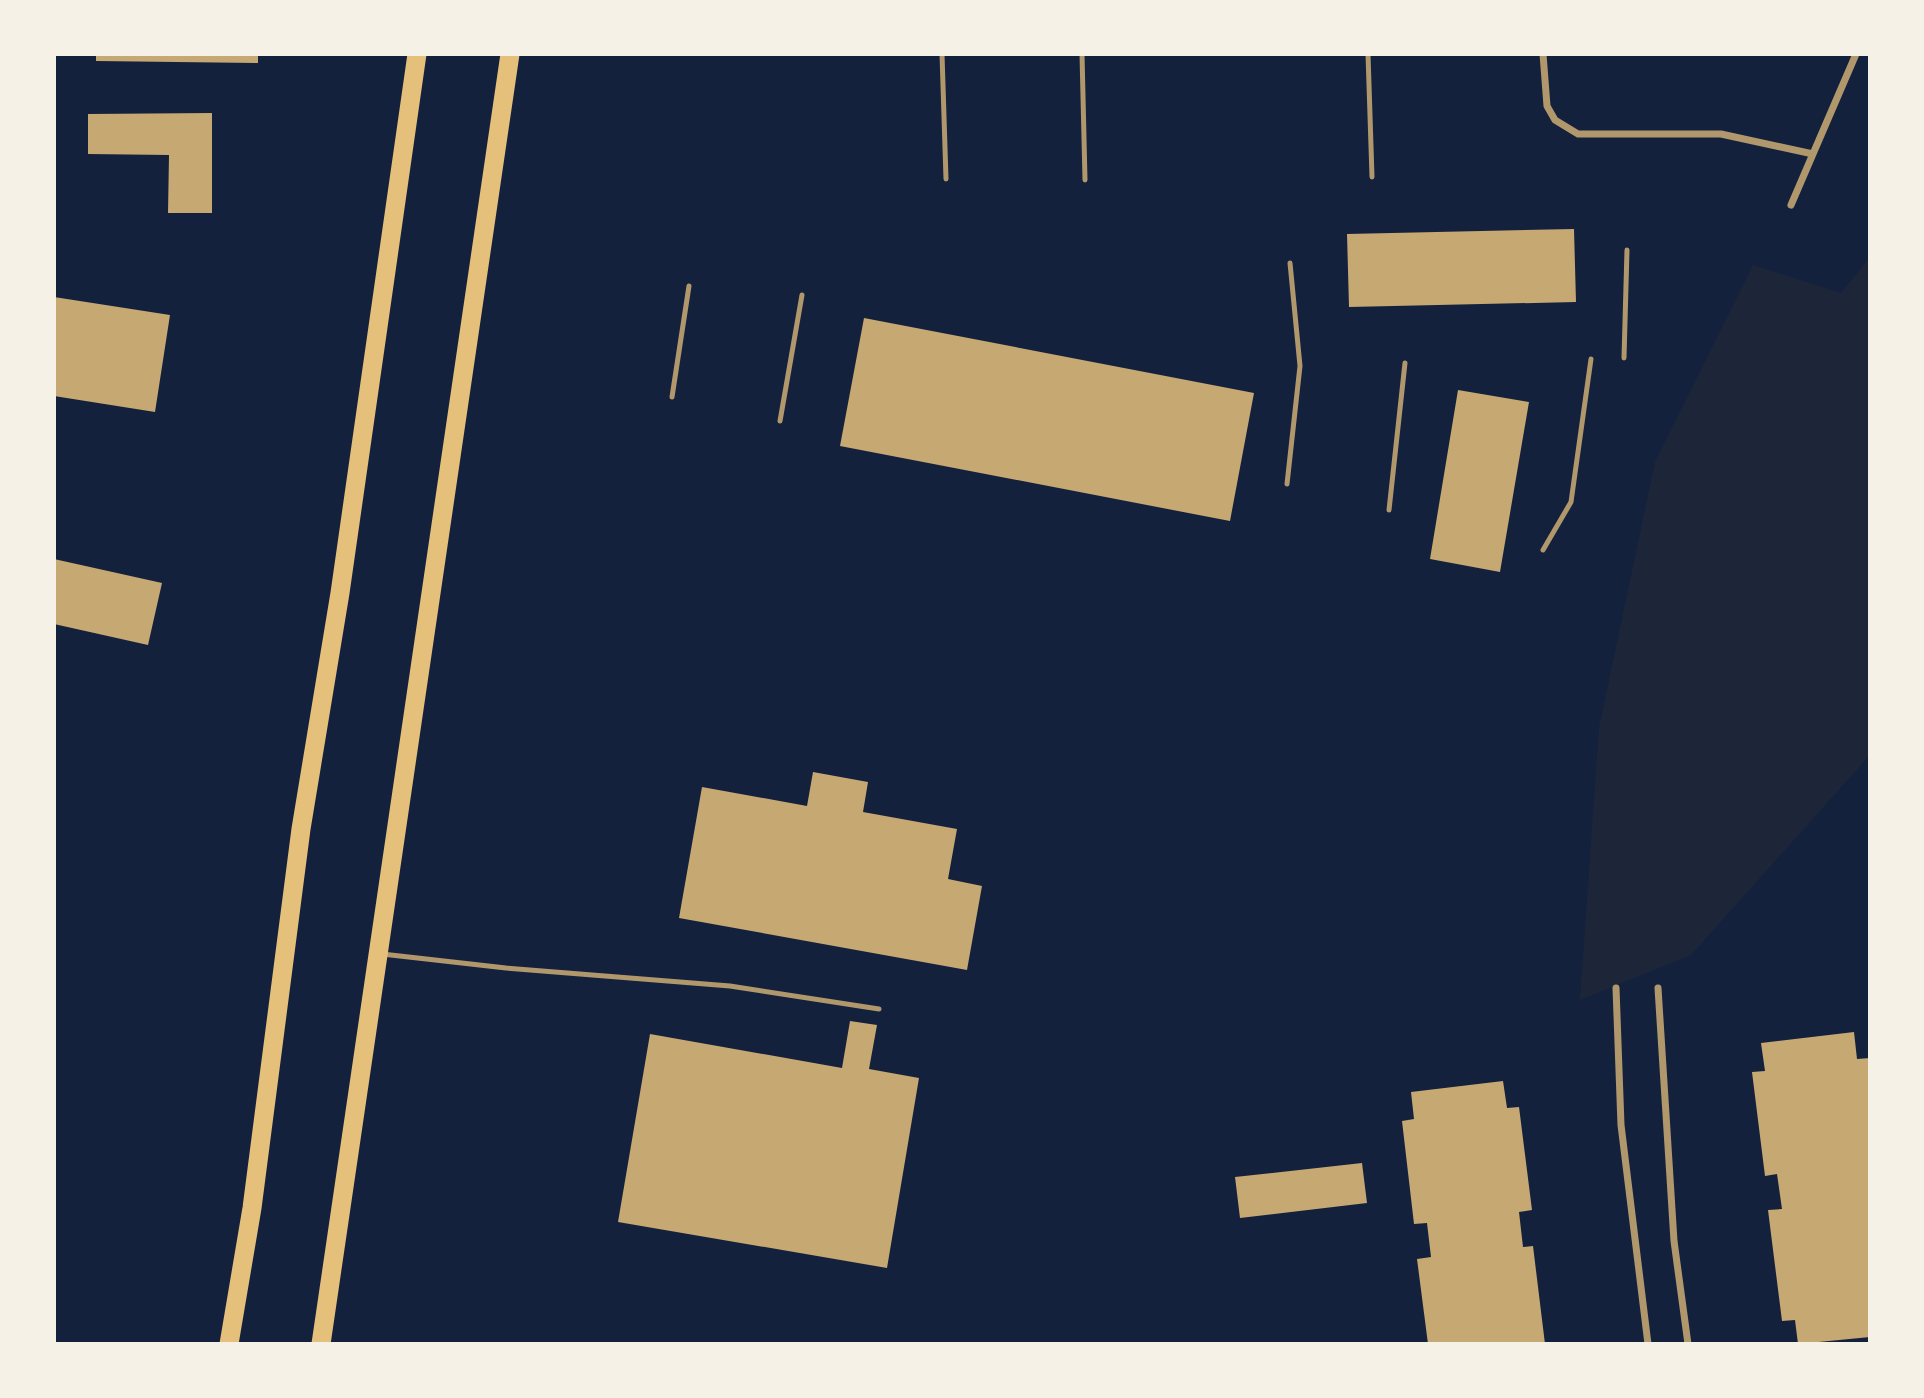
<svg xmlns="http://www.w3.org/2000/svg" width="1924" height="1398" font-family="Jost,sans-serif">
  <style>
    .green { fill: #1d2539 }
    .building { fill: #c6a872 }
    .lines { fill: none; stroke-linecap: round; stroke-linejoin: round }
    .service { stroke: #b1986c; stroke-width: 5 }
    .minor { stroke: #b1986c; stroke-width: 7 }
    .trunk { stroke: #e5c07b; stroke-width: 19 }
  </style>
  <rect width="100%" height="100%" fill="#14213d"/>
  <path class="green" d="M1870,257V755L1691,955L1580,1000L1599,728L1655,462L1753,265L1841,293Z"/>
  <path class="building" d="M96,54H258V63L96,61Z
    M212,113V213H168L169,155L88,154V114Z
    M1574,229L1576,302L1349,307L1347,234Z
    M54,297L170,315L155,412L54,396Z
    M864,318L1254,393L1230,521L840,446Z
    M1458,390L1529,402L1500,572L1430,559Z
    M54,559L162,583L148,645L54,624Z
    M813,772L868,782L863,812L957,829L948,879L982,886L967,970L679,918L702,787L807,806Z
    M850,1021L877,1025L869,1069L919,1078L887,1268L618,1222L650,1034L842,1068Z
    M1854,1032L1857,1059L1870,1058V1337L1798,1344L1795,1320L1782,1321L1768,1210L1782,1209L1777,1174L1765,1176L1752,1072L1765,1071L1761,1043Z
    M1503,1081L1507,1108L1519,1107L1532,1210L1519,1212L1523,1247L1533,1246L1545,1344H1428L1417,1259L1431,1257L1427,1223L1414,1224L1402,1121L1414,1119L1411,1092Z
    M1362,1163L1367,1203L1240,1218L1235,1177Z"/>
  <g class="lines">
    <path class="service" d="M942,54L946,179
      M1082,54L1085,180
      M1368,54L1372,177
      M1624,358L1627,250
      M672,397L689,286
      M780,421L802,295
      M1287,484L1300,366L1290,263
      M1389,510L1405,363
      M1543,550L1571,502L1591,359
      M382,954L506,968L730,986L879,1009"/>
    <path class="minor" d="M1543,54L1547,106L1555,120L1578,134H1721L1813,154
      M1791,205L1856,54
      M1616,988L1621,1125L1648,1344
      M1658,988L1674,1241L1688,1344"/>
    <path class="trunk" d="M229,1344L252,1208L301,829L340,593L417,54
      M321,1344L510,54"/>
  </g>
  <rect width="1924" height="1398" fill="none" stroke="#f6f1e7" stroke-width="112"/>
</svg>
